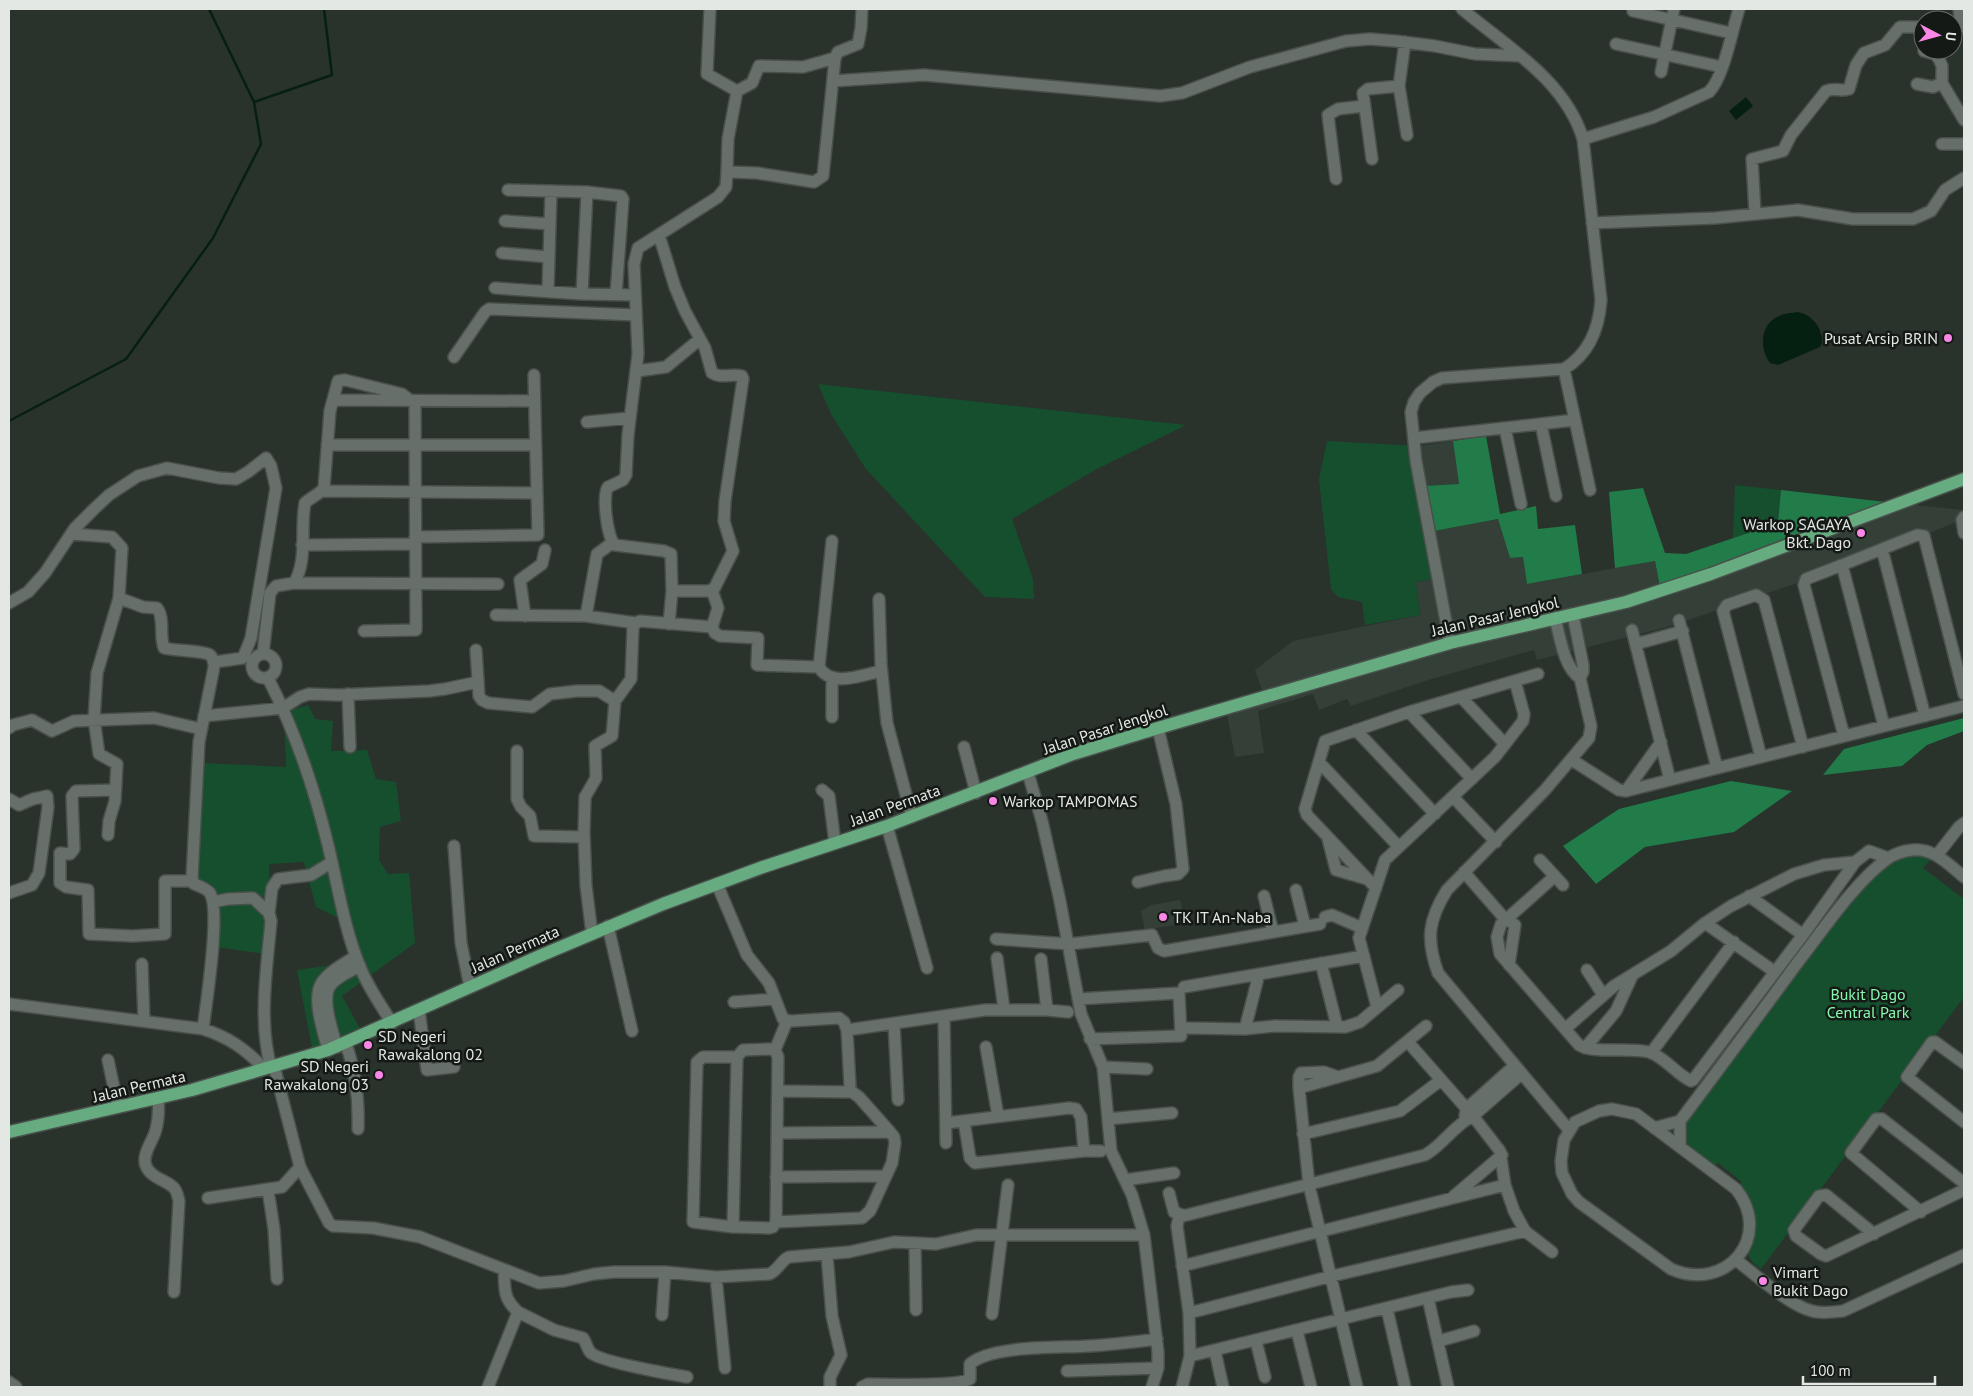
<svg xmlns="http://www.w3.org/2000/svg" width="1973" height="1396" font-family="'PT Sans',sans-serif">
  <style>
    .built { fill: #333f37 }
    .green { fill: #164f2e }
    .forest { fill: #217c49 }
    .water { fill: #052010 }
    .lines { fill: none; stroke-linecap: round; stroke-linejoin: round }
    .stream { stroke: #052010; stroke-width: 2.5 }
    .minor-casing { stroke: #49504b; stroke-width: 14 }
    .major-casing { stroke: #49504b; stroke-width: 15 }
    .minor { stroke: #666f69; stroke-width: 11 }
    .major { stroke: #66ac80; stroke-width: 12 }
    .poi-dot { fill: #fa87e6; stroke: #151916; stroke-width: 2 }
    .labels { text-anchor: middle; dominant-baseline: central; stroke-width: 5; stroke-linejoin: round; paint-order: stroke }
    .poi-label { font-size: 16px; fill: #e3e8e4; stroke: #151916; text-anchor: start }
    .street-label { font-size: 16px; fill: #e3e8e4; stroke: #151916 }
    .park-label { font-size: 16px; fill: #86f8ae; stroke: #151916 }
  </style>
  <rect width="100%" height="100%" fill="#2a322c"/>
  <path class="built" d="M1453,441L1459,484L1423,486L1419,446Z
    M1895,503L1964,510V519L1845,567L1667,627L1537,660L1534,650L1428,680L1351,706L1347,699L1319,710L1313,694L1258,711L1264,753L1235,757L1226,709L1264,695L1255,670L1293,641L1420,615L1416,582L1437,578L1429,532L1498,519L1510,558L1523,557L1527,584L1655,561L1661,592Z
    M1180,900L1186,923L1145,930L1141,911L1151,905Z"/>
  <path class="green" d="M818,384L1186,425L1095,470L1012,519L1033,579L1034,599L985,597L866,469L831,414Z
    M1327,441L1419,446L1437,578L1416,582L1420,615L1365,625L1362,602L1338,597L1331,589L1319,479Z
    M1735,485L1781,490L1778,523L1733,538Z
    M308,705L315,719L333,721L331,751L367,750L376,779L396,782L401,821L380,827L379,860L388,874L409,873L415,943L342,996L363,1034L313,1053L297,970L347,963L349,944L340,919L316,907L304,862L269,864L271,955L217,947V901L192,888L201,763L286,767L284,712Z
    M1914,855L1932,858L1923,868L1964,899V997L1761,1269L1752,1262L1748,1254L1738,1187L1742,1182L1718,1163L1714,1167L1688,1147L1685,1130L1687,1122L1823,939L1878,871L1902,857Z"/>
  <path class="forest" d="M1486,436L1500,514L1536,506L1538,529L1575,525L1582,574L1527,584L1523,557L1510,558L1498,519L1429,532L1423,486L1459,484L1453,441Z
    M1643,488L1665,553L1686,554L1778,523L1781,490L1895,503L1661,592L1655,561L1615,568L1609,492Z
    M1964,718V731L1927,745L1902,766L1823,775L1844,749Z
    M1731,781L1792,791L1734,832L1645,847L1596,884L1563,846L1619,809Z"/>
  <path class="water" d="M1746,97L1753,106L1736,120L1729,111Z
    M1798,312C1813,315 1823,329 1822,343L1820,347L1778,365L1770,363C1759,348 1760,324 1779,316C1785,313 1792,313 1798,312Z"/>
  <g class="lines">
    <path class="stream" d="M209,9L254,102
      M9,421L126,359L213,238L261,144L254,102L332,75L324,9"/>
    <g class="minor-casing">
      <path id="minor" d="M710,9L707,74L737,91
        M1633,11L1731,33
        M1953,27H1961L1959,9
        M1616,44L1722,67
        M1924,51L1935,54L1939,59L1942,66V83L1964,120
        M1661,72L1674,9
        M833,81L924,75L1160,96L1182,93L1250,67L1346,41L1370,39L1395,41L1435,46L1475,54L1521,56
        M1917,84L1933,87L1942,83
        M1399,86L1407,135
        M737,91L752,83L759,66L803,67L835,58
        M1583,139L1654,117L1709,92C1724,77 1732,30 1739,9
        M1942,144H1964
        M1372,159L1363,93L1368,89L1399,86L1405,42
        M727,172L728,139L737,91
        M1336,179L1328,115L1338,109L1364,106
        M508,190L587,192L621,196L623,199L616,294
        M1755,213L1752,159L1783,151L1791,135L1826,91C1835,87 1842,92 1849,89L1856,65L1864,53L1885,45L1900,27H1923
        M505,221L550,224
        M1592,223L1715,218L1798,210L1853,219H1913L1931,211L1945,190L1964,178
        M659,235L675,287L685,311L705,348L712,373C721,379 732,373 742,376L743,379L725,501L724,521L733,551L714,589L707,591H672
        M502,253L549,257
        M495,288L582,294L635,295
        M548,291L551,191
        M582,294L587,192
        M454,357L485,312L489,309L636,315
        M1564,369L1590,490
        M637,371L666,367L700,339
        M334,400L534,401
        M587,422L629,418
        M1541,424L1556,496
        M1505,428L1521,504
        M1414,438L1575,420
        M327,445H535
        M322,491L537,493
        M1964,517L1962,520L1964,533
        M71,534L112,537L122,548L119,598L97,673L94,719L99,754L117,764L115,801L109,821L108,835
        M415,537L538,535L534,375
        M832,541L819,667C831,688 862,675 881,671
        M302,545L415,544
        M1842,565L1882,549
        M294,583L498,584
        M712,590L718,608L712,627L715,633L720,636L758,638L757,665L819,667
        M119,598L143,607L157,608C165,618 159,635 164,648C176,651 198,650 208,654C212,655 213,660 214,664
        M879,599L881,664L887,723L912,817
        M9,603L28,592L45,573L75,528L94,509L109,495L138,476L167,468L219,478L236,479L248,472L266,458L271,466L276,488L251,638L243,658L215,662L199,742L192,878L194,884C199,886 206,888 210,893C221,911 206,1005 203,1029
        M496,615L586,616L636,623
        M525,616L520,580L542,564L545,550
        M586,616L597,554L612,543
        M1555,618C1560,637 1564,668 1580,678
        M1679,620L1717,768
        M669,624L672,591L671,554L664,551L615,545C607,538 602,495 608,487L623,480L626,475L628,435L638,354L634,264L638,248L718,197L726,187L727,172L757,173L814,182L823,176L835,58L838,52L858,44L861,28L862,9
        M1632,630L1670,780
        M364,631L416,630L415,401
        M1450,643L1416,461L1411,412L1414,402L1420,393L1433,382L1442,378L1564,369C1589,354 1599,329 1601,300L1583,139C1565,80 1507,47 1462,9
        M1636,644L1683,631
        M476,650L479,696L482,700L488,703L532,707L550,694L577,691H599L615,701
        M252 666a12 12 0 1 1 24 0a12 12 0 1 1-24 0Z
        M263,654L270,593L276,586L294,583C308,561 300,528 305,503C311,497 320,494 324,488L330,411L338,381L345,380L402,394L411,401
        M268,678C295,731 314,787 328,845C338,886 344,928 360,967C368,987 380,1004 392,1023
        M832,679V717
        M348,694L350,747
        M1461,697L1505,744
        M1409,712L1472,779
        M204,716L283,708L300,697L309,694L337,695L429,691L445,689L478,682
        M1925,716L1882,549L1917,535L1924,536L1964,694
        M9,728L13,725L32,720L52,731L74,721L154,718L201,729
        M1356,730L1435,814
        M1844,736L1804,585L1806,579L1842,565L1884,726
        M964,747L976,793
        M517,751V799L521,807L530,816L534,836L584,837
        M1761,757L1723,611L1727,605L1756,595L1764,600L1803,747
        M1572,760L1619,790L1626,791L1964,706
        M1319,762L1399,847
        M1028,773L1042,821L1060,901L1081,1014L1103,1067L1111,1151L1132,1195L1144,1235L1158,1352V1368L1152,1387
        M115,790L76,791L72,796L74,849L70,854L60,853V883L66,887L88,890L89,934L133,936L165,934V881H193
        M822,790L829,796L835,843
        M1626,791L1661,742
        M1453,797L1496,842
        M9,799L19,805L33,799L47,796L48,807L39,873L32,885L9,893
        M887,826L927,968
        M1328,839L1336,870L1367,879
        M454,846L461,943L470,987
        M1937,855L1959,827L1964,823
        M1540,860L1563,885
        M1464,872L1505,919
        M1555,876L1501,924L1497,937L1500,954L1579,1045C1594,1054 1629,1047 1649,1052C1665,1057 1676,1074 1691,1081L1693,1080L1803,935L1855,862L1869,851L1888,858
        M1138,882L1164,876L1178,874L1183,869L1176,804L1158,728
        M717,884L747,955L769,983L783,1019L791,1021L839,1018L844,1022L847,1030L850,1086
        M1376,888L1307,815L1305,809L1325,741L1409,712L1538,674
        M1296,890L1305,926
        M1264,896L1273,932
        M1749,896L1803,935
        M213,902L228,899L253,898L269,913L271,921C267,967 258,1022 271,1067
        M269,913L272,888L278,879L311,875L332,862
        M1325,917L1332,915L1362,928
        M1507,919L1515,925L1509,965
        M1705,923L1775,972
        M608,926L632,1031
        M592,934L586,886L584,833L585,797L596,778L595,746L612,736L615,701L631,679L633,627L636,623L640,621L712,627
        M996,939L1069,944L1152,935L1158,948L1164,951L1320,924
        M997,958L1004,1009
        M1041,959L1047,1010
        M1321,963L1337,1026
        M142,964L144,1021
        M1587,970L1603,995
        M1184,987L1364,956
        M1078,999L1179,993L1181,1036L1090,1039
        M734,1002L775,999
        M9,1004L203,1029C228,1037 246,1049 264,1069
        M1377,1007L1359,938L1385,860L1495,757L1523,721L1524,714L1515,681
        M419,1010L427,1070L454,1067
        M944,1018L946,1143
        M894,1024L898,1100
        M1187,1028L1245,1029L1275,1026L1345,1027L1360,1022L1398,990
        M1245,1029L1259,974
        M1565,1029L1614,986L1671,951L1705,923L1731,906L1794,874L1824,865L1855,862
        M847,1030L985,1010H1047L1068,1012
        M1408,1042L1473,1116L1500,1151L1505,1185L1514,1211L1525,1231L1552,1252
        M346,1044C356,1072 359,1099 358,1129
        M337,1047C333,1032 321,1000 330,986C336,977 351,971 360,966
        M986,1047L998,1116
        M1585,1048L1616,1011L1632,976
        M328,1050C324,1033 311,998 322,982C330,971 345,963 356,956
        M775,1050L787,1021
        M1651,1053L1734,942
        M737,1057H703L697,1062L693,1222L733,1227L769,1228L773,1227L776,1222L862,1218L870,1211L892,1163L895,1143L894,1137L890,1132L859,1097L852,1092L778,1091
        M108,1060L118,1107
        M1964,1063L1935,1042H1932L1907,1077L1964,1122
        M274,1066L300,1167L329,1223L333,1226L373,1228L420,1237L539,1283L564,1281L594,1274L614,1272H665L716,1277L769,1274C778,1271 781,1260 789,1257L849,1252L894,1242L936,1244L976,1235H1144
        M1103,1067L1147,1069
        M1338,1077L1324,1072L1301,1073L1299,1077V1088L1309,1185L1357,1387
        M1299,1088L1377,1066L1426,1026
        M158,1098C159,1109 159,1118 156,1129C154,1140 141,1154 146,1166C151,1178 164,1179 173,1187C177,1190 178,1197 179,1201L174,1292
        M1612,1109L1636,1114L1736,1189C1774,1237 1726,1293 1671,1269L1579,1202L1572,1194L1562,1173L1561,1161L1564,1140L1575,1122L1599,1111Z
        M1465,1116L1466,1109L1514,1066
        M1108,1119L1172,1113
        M946,1123L1069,1108L1076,1109L1081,1117L1084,1151L975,1163L970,1158L964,1121
        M1654,1128L1680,1121
        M1569,1130L1438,973C1426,940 1428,920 1447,890L1545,790L1589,738L1591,726L1580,678L1583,672V665L1573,615
        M778,1133L890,1132
        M1303,1134L1400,1111L1441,1080
        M1680,1147V1121C1720,1068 1759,1015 1798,962C1823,930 1855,882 1887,859C1894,854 1903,851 1912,850C1933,847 1949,865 1964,877
        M1084,1151H1101
        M776,1177L886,1176
        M1125,1180L1174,1173
        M268,1190L274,1229L277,1279
        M1169,1193L1174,1212L1182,1215
        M1454,1196L1502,1155
        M208,1198L282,1187L300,1167
        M1921,1212L1851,1153L1876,1119H1882L1964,1183
        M733,1227L737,1057L743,1050L769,1049L775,1050L778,1057L776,1222
        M1874,1234L1826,1195L1819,1196L1794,1230L1796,1236L1821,1254L1826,1256L1964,1190
        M915,1244L916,1310
        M827,1255L832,1316L841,1355L830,1377V1387
        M1736,1260C1756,1275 1789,1305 1812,1311C1822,1314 1832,1312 1843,1311L1964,1255
        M1182,1266L1505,1185
        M716,1277L725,1368
        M1428,1298L1448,1387
        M1387,1309L1405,1387
        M518,1312L554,1330L583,1338C586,1342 587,1348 590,1352C599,1362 670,1374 687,1377
        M1189,1313L1332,1276L1525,1231
        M992,1314L1008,1185
        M662,1315L665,1272
        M1297,1331L1311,1387
        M1256,1341L1265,1377
        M1439,1341L1474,1331
        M1215,1351L1223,1387
        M1190,1356L1451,1292L1468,1290
        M1067,1371L1158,1368
        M9,1382L16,1387
        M488,1387L518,1312C503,1298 505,1290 504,1270
        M862,1387L868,1384C887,1384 957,1387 970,1379V1364C991,1345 1060,1348 1088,1346C1111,1345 1134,1342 1157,1339
        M1182,1387L1190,1356L1189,1313L1177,1226L1179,1217L1425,1155C1443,1145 1454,1125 1473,1116L1521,1074"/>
    </g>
    <g class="major-casing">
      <path id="major" d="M9,1132L192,1090L328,1050L542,955L663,904L763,867L887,826L1073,754L1158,728L1450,643L1626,602L1711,574L1964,479"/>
    </g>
    <use href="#minor" class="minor"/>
    <use href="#major" class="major"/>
  </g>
  <g class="poi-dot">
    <circle cx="1948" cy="338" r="5"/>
    <circle cx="1861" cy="533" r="5"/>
    <circle cx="993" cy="801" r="5"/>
    <circle cx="1163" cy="917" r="5"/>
    <circle cx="368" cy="1045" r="5"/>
    <circle cx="379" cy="1075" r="5"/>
    <circle cx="1763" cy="1281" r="5"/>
  </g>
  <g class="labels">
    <g class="poi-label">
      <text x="1938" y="338" text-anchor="end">Pusat Arsip BRIN</text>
      <text x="1851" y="524" text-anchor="end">Warkop SAGAYA<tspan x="1851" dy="18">Bkt. Dago</tspan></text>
      <text x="1003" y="801">Warkop TAMPOMAS</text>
      <text x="1173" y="917">TK IT An-Naba</text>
      <text x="378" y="1036">SD Negeri<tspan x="378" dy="18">Rawakalong 02</tspan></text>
      <text x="369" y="1066" text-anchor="end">SD Negeri<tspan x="369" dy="18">Rawakalong 03</tspan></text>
      <text x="1773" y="1272">Vimart<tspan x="1773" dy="18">Bukit Dago</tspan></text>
    </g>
    <g class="street-label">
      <text transform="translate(1495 616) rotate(-13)">Jalan Pasar Jengkol</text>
      <text transform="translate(1105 729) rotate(-18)">Jalan Pasar Jengkol</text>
      <text transform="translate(895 805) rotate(-20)">Jalan Permata</text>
      <text transform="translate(515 949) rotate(-24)">Jalan Permata</text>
      <text transform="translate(139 1086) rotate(-13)">Jalan Permata</text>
    </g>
    <g class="park-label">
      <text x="1868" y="994">Bukit Dago<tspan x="1868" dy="18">Central Park</tspan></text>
    </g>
  </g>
  <rect width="1973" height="1396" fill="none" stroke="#e3e8e4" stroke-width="20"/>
  <g transform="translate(1938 35) rotate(96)"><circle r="24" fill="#151916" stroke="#676c68"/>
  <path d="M0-4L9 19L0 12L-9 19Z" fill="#fa87e6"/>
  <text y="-8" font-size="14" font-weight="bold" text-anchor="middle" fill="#e3e8e4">U</text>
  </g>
  <path d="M1803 1376v8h132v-8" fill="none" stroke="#e3e8e4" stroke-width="2.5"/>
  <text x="1810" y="1376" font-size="15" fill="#e3e8e4" stroke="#151916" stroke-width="4" paint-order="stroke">100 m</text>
</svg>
